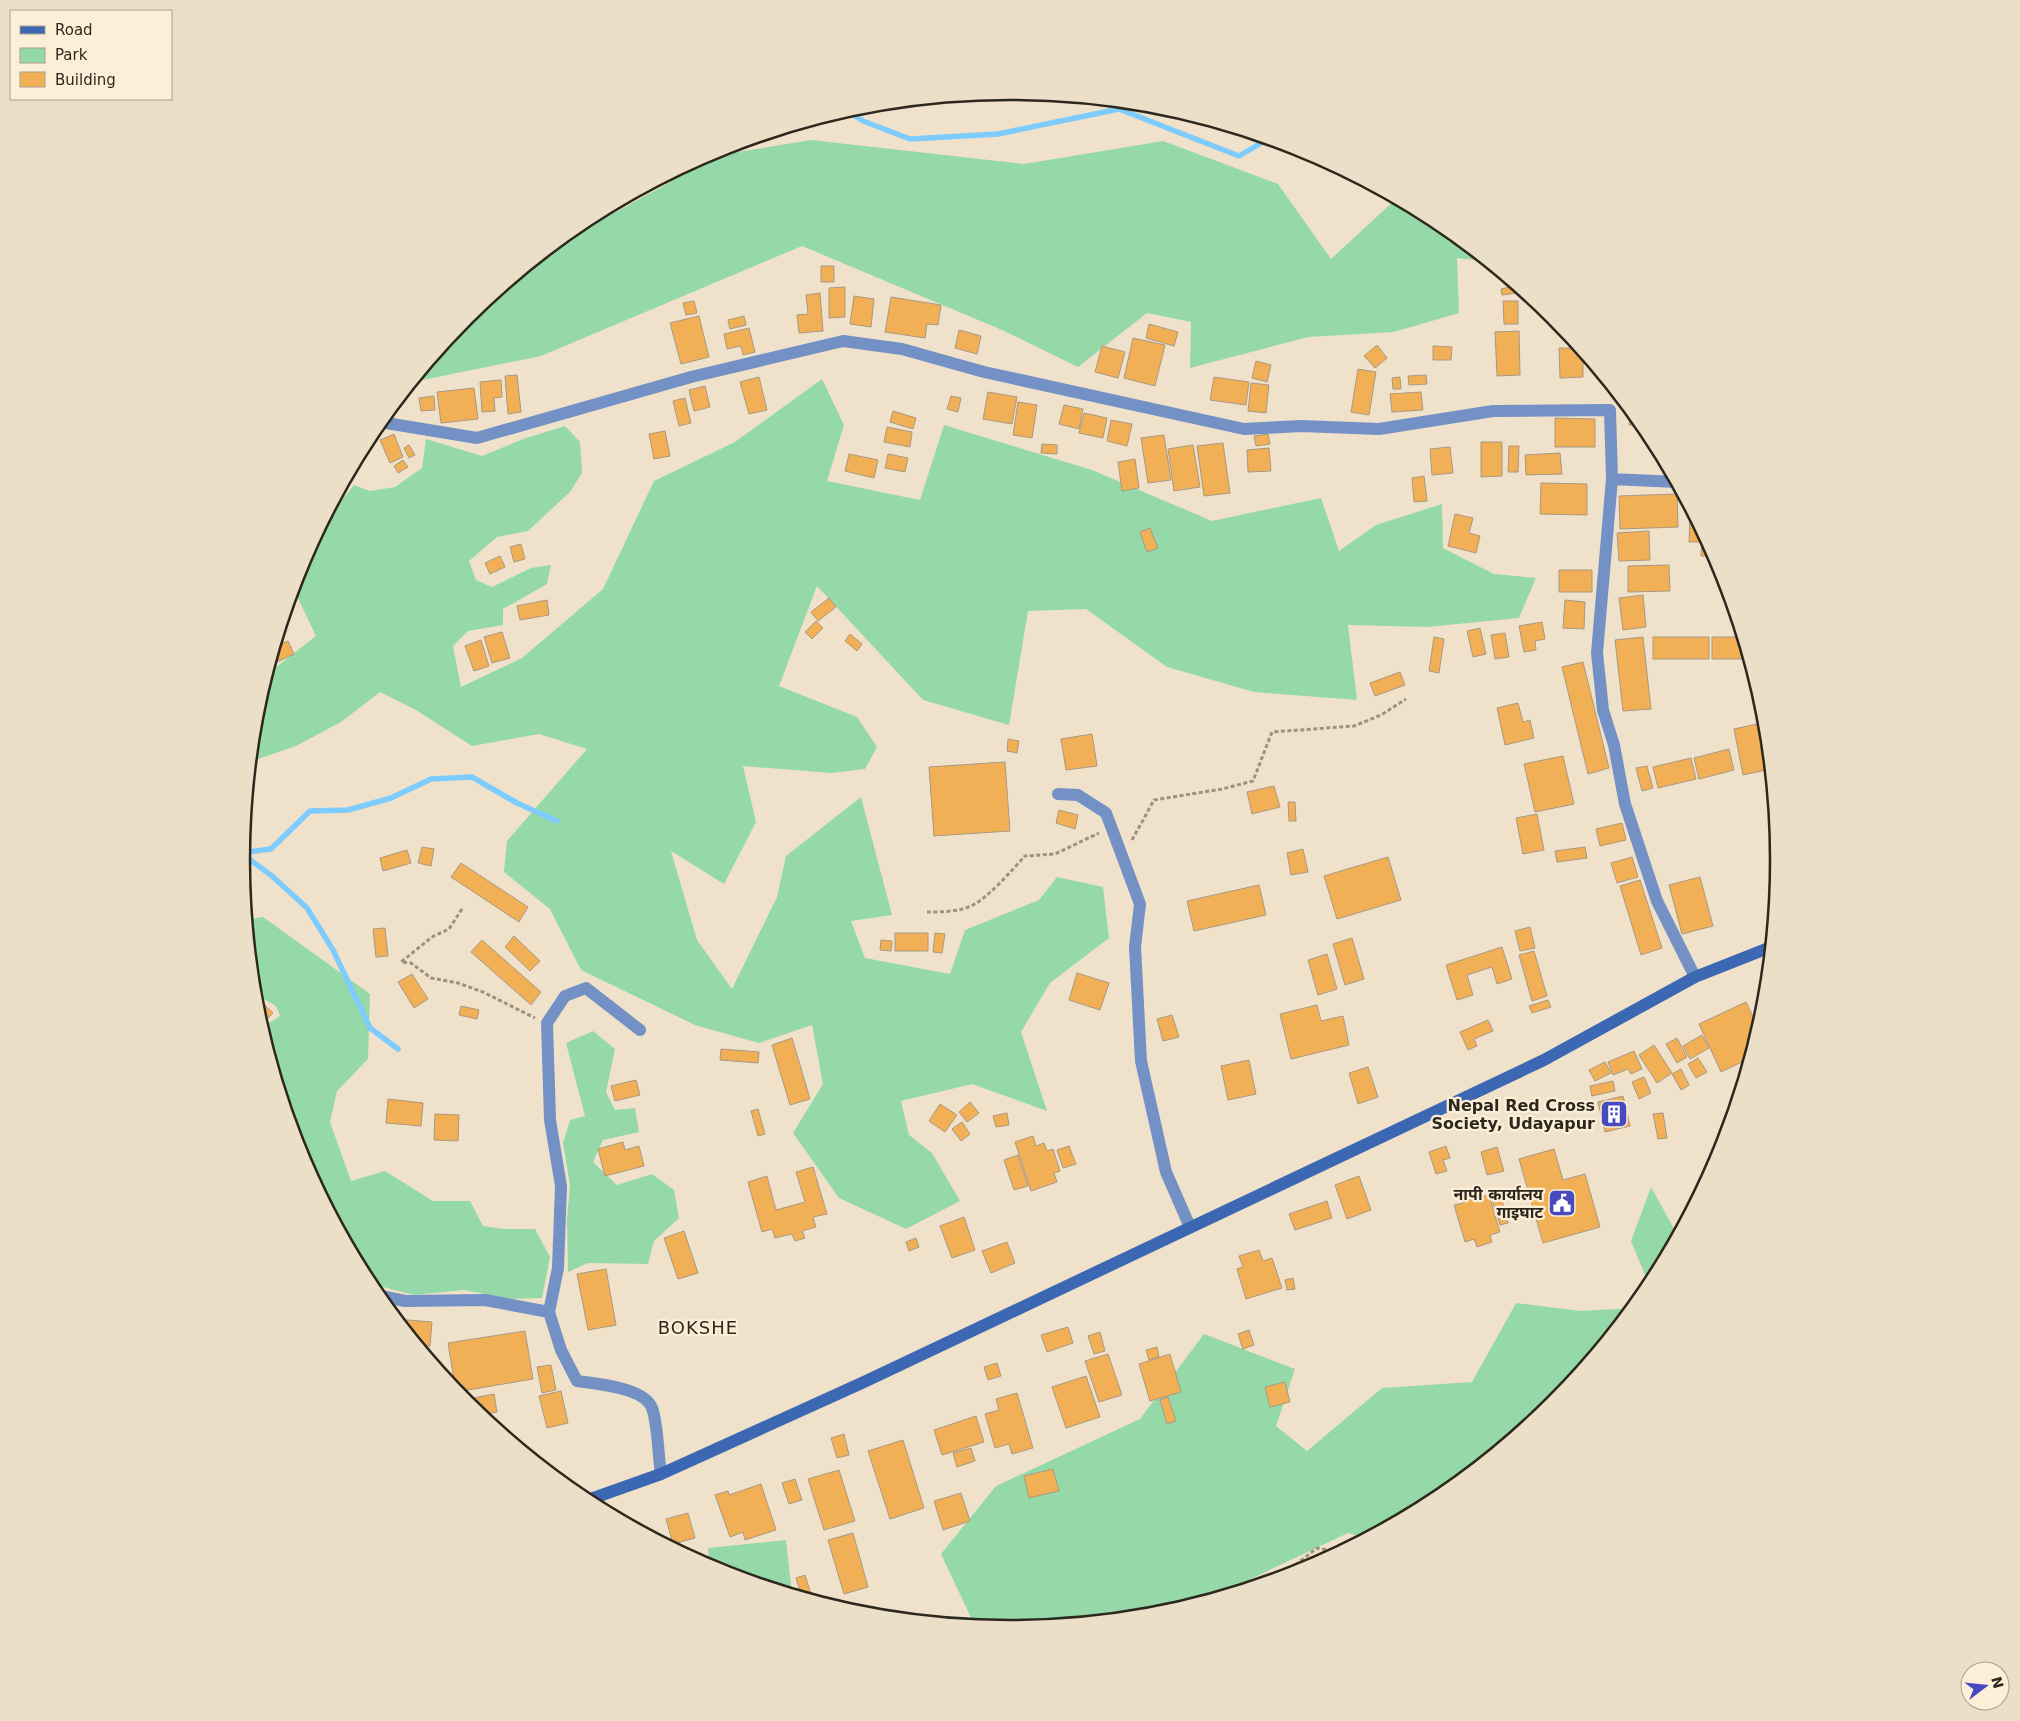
<svg xmlns="http://www.w3.org/2000/svg" width="2020" height="1721" font-family="'DejaVu Sans','Noto Sans Devanagari',sans-serif">
  <style>
    .green { fill: #95d9a8 }
    .lines { fill: none; stroke-linecap: round; stroke-linejoin: round }
    .stream { stroke: #7eccfd; stroke-width: 5.5 }
    .building { fill: #f1b056; stroke: #a99883 }
    .path { stroke: #9c9280; stroke-width: 3; stroke-dasharray: 4 2.5; stroke-linecap: butt }
    .minor { stroke: #7391c5; stroke-width: 12 }
    .secondary { stroke: #3c67b3; stroke-width: 12 }
    .labels { text-anchor: middle; dominant-baseline: central; stroke-width: 4.5; stroke-linejoin: round; paint-order: stroke }
    .poi-label { font-size: 16px; font-weight: bold; fill: #2d281e; stroke: #fdefd7; text-anchor: end }
    .neighbourhood-label { font-size: 18px; letter-spacing: 1px; fill: #2d281e; stroke: #fdefd7 }
    .rim { fill: none; stroke: #2d281e; stroke-width: 2.5 }
  </style>
  <rect width="100%" height="100%" fill="#f0e2ca"/>
  <path class="green" d="M811,140L1024,164L1163,141L1278,184L1331,259L1396,199L1438,221L1486,261L1457,258L1459,313L1394,332L1308,337L1190,368L1191,322L1147,313L1078,367L1002,330L802,246L541,356L413,382L466,316L583,221L603,210L618,211L719,155Z
    M822,379L844,425L827,481L920,500L944,425L1092,470L1212,521L1321,498L1339,551L1376,525L1442,504L1443,548L1494,574L1536,578L1519,618L1427,627L1348,625L1357,700L1254,692L1167,667L1086,609L1028,611L1009,725L923,700L817,586L779,686L857,717L877,747L865,769L832,773L743,766L756,822L724,884L671,851L697,940L732,989L777,897L786,856L861,797L892,915L851,921L865,958L950,974L965,930L1039,900L1057,877L1103,887L1109,938L1050,983L1021,1032L1047,1111L972,1084L901,1101L909,1135L932,1153L960,1201L906,1229L839,1198L793,1133L823,1084L812,1025L759,1043L695,1025L581,970L550,909L504,872L507,841L587,749L539,734L472,746L416,710L380,692L341,722L296,746L250,762L256,710L266,675L316,636L293,588C306,545 327,519 354,485L370,491L395,487L422,468L426,439L482,456L523,439L565,426L580,442L582,473L570,492L528,531L497,537L469,561L476,580L492,587L531,568L551,565L547,584L503,609V625L468,631L453,646L461,687L522,658L603,589L654,481L735,442Z
    M263,917L370,994L368,1059L337,1091L330,1122L351,1181L385,1171L433,1201H470L483,1226L503,1229H535L550,1257L542,1298L511,1299L464,1290L414,1295L368,1283L313,1181L298,1138L293,1134L261,1028L280,1016L276,1006L254,993L247,919Z
    M593,1031L615,1049L606,1092L615,1110L635,1108L639,1132L603,1140L593,1162L617,1185L652,1174L674,1190L679,1218L654,1241L648,1264L588,1263L568,1272L567,1219L570,1185L563,1143L570,1120L585,1116L566,1043Z
    M1651,1187L1678,1236L1650,1287L1631,1241Z
    M1516,1303L1581,1311L1633,1308L1554,1405L1437,1500L1367,1538L1348,1533L1240,1584L1227,1595L1160,1615L1010,1630L975,1626L941,1554L996,1486L1140,1419L1204,1334L1295,1369L1276,1426L1307,1451L1382,1388L1472,1382Z
    M786,1540L792,1594L709,1568L708,1548Z"/>
  <g class="lines">
    <path class="stream" d="M846,110L863,121L910,139L998,134L1119,109L1239,156L1268,139
      M241,853L272,876L307,908L333,950L370,1028L398,1049
      M242,853L271,849L310,811L348,810L391,798L431,779L472,777L517,803L557,821"/>
  </g>
  <path class="building" d="M821,266H834V282H821Z
    M1515,286L1516,293L1502,295L1501,289Z
    M845,287V317L829,318V288Z
    M820,293L823,331L799,333L797,315L808,314L806,295Z
    M854,296L874,299L871,327L850,324Z
    M891,297L941,305L938,325L927,324L925,338L885,332Z
    M694,301L697,313L686,315L683,303Z
    M1503,301H1518V324H1504Z
    M699,316L709,357L681,364L670,323Z
    M744,316L746,325L730,329L728,320Z
    M1149,324L1178,332L1174,346L1146,338Z
    M749,328L755,352L743,355L741,346L727,349L724,334Z
    M959,330L981,336L977,354L955,348Z
    M1519,331L1520,375L1497,376L1495,332Z
    M1133,338L1165,345L1155,386L1124,378Z
    M1377,345L1387,358L1375,368L1364,356Z
    M1102,346L1125,352L1118,378L1095,372Z
    M1433,346L1452,347L1451,360H1433Z
    M1559,348H1580L1583,352V377L1560,378Z
    M1256,361L1271,365L1267,382L1252,378Z
    M1358,369L1376,372L1369,415L1351,412Z
    M517,375L521,412L508,414L505,376Z
    M1426,375L1427,384L1409,385L1408,376Z
    M759,377L767,410L749,414L740,382Z
    M1214,377L1249,382L1246,405L1210,400Z
    M1400,377L1401,389H1393L1392,378Z
    M501,380L502,397L494,398L495,411L482,412L480,382Z
    M1251,383L1269,385L1266,413L1248,411Z
    M705,386L710,407L694,411L689,390Z
    M474,388L478,419L441,423L437,392Z
    M988,392L1017,397L1012,424L983,419Z
    M1421,392L1423,410L1392,412L1390,394Z
    M434,396L435,410L421,411L419,398Z
    M951,396L961,398L958,412L947,409Z
    M685,398L691,423L679,426L673,401Z
    M1018,402L1037,405L1032,438L1013,435Z
    M1064,405L1083,409L1079,429L1059,424Z
    M893,411L916,418L913,429L890,422Z
    M1084,413L1107,418L1103,438L1079,433Z
    M1630,413L1634,414L1644,426L1629,425Z
    M1555,418L1595,419V447H1555Z
    M1111,420L1132,424L1127,446L1107,441Z
    M887,427L912,432L910,447L884,442Z
    M665,431L670,456L654,459L649,434Z
    M394,434L403,457L390,463L380,440Z
    M1268,434L1270,444L1256,446L1254,436Z
    M1164,435L1171,480L1148,483L1141,438Z
    M1481,442H1502V476L1481,477Z
    M1223,443L1230,493L1204,496L1197,446Z
    M1042,444L1057,445V454L1041,453Z
    M409,445L415,455L409,458L404,448Z
    M1193,445L1200,487L1174,491L1168,449Z
    M1509,446H1519L1518,472H1508Z
    M1450,447L1453,473L1432,475L1430,449Z
    M1269,448L1271,471L1248,472L1247,450Z
    M1560,453L1562,474L1526,475L1525,455Z
    M849,454L878,460L874,478L845,471Z
    M888,454L908,458L905,472L885,468Z
    M1135,459L1139,488L1122,491L1118,462Z
    M403,460L408,467L398,473L394,466Z
    M1424,476L1427,501L1414,502L1412,478Z
    M1541,483L1587,484V515L1540,514Z
    M1677,494L1678,527L1620,529L1619,496Z
    M1455,514L1473,518L1469,533L1480,536L1476,553L1448,546Z
    M1690,517H1695L1715,556H1701L1702,542H1689Z
    M1150,528L1158,548L1147,552L1140,532Z
    M1649,531L1650,560L1619,561L1617,533Z
    M521,544L525,559L514,562L510,547Z
    M500,556L505,567L490,574L485,563Z
    M1669,565L1670,591L1628,592V566Z
    M1559,570H1592V592H1559Z
    M1643,595L1646,627L1623,630L1619,598Z
    M829,598L836,607L818,621L811,612Z
    M547,600L549,615L520,620L517,606Z
    M1565,600L1585,602L1584,629L1563,628Z
    M816,621L823,628L812,639L805,632Z
    M1542,622L1545,639L1535,641L1536,650L1524,652L1519,626Z
    M1480,628L1486,654L1473,657L1467,631Z
    M502,632L510,658L492,663L484,637Z
    M1505,633L1509,657L1495,659L1491,635Z
    M850,634L862,644L857,651L845,641Z
    M1434,637L1444,639L1439,673L1429,671Z
    M1643,637L1651,709L1623,711L1615,640Z
    M1653,637H1709V659H1653Z
    M1712,637H1742L1749,659H1712Z
    M481,640L489,666L474,671L465,646Z
    M288,641L294,654L277,662L273,653L275,647Z
    M1583,662L1609,768L1588,774L1562,667Z
    M1400,672L1405,685L1375,696L1370,683Z
    M1518,703L1523,722L1530,720L1534,738L1505,745L1497,708Z
    M1766,722L1770,769L1743,775L1734,729Z
    M1092,734L1097,766L1066,770L1061,739Z
    M1008,739L1019,741L1017,753L1007,751Z
    M1729,749L1734,770L1699,779L1694,758Z
    M1563,756L1574,804L1535,812L1524,764Z
    M1691,758L1696,779L1658,788L1653,767Z
    M1005,762L1010,831L934,836L929,767Z
    M1647,766L1653,788L1642,791L1636,768Z
    M1274,786L1280,807L1252,814L1247,792Z
    M1288,802H1295L1296,821H1289Z
    M1059,810L1078,815L1075,829L1056,823Z
    M1537,814L1544,850L1523,854L1516,818Z
    M1622,823L1626,840L1600,846L1596,829Z
    M422,847L434,849L431,866L418,863Z
    M1585,847L1587,858L1557,862L1555,851Z
    M1303,849L1308,872L1291,875L1287,853Z
    M407,850L411,863L383,871L380,858Z
    M1388,857L1401,900L1337,919L1324,876Z
    M1632,857L1638,877L1617,883L1611,863Z
    M461,863L528,907L519,922L451,877Z
    M1700,877L1713,926L1682,934L1669,885Z
    M1640,880L1662,948L1641,955L1620,886Z
    M1259,885L1266,915L1194,931L1187,901Z
    M1530,927L1535,948L1520,951L1515,931Z
    M385,928L388,956L376,957L373,929Z
    M895,933H928V951H895Z
    M935,933L945,934L942,953L933,952Z
    M514,936L540,961L530,971L505,947Z
    M1352,938L1364,979L1345,985L1333,944Z
    M482,940L541,992L531,1005L471,952Z
    M881,940L892,941L891,951L880,950Z
    M1502,947L1512,979L1497,984L1492,967L1467,975L1473,995L1457,1000L1446,965Z
    M1534,951L1547,996L1532,1001L1519,955Z
    M1327,954L1337,989L1318,995L1308,960Z
    M1077,973L1109,983L1100,1010L1069,1000Z
    M412,974L428,999L414,1008L398,982Z
    M1766,995L1764,1011V1012L1758,999Z
    M256,997L273,1013L264,1022L257,1015L254,999Z
    M1548,1000L1551,1007L1532,1013L1529,1006Z
    M1746,1002L1759,1029L1750,1058L1721,1072L1699,1024Z
    M1317,1005L1321,1021L1343,1016L1349,1045L1291,1059L1280,1014Z
    M461,1006L479,1010L477,1019L459,1015Z
    M1172,1015L1179,1037L1163,1041L1157,1019Z
    M1488,1020L1493,1031L1474,1039L1477,1046L1468,1050L1460,1032Z
    M1702,1035L1709,1048L1690,1059L1683,1046Z
    M792,1038L810,1099L790,1105L772,1045Z
    M1677,1038L1687,1057L1677,1063L1666,1044Z
    M1654,1045L1672,1073L1657,1083L1639,1055Z
    M721,1049L759,1052L758,1063L720,1060Z
    M1634,1051L1642,1069L1631,1074L1628,1069L1613,1075L1608,1062Z
    M1698,1058L1707,1072L1696,1078L1688,1064Z
    M1249,1060L1256,1094L1228,1100L1221,1066Z
    M1605,1062L1611,1073L1595,1081L1589,1070Z
    M1368,1067L1378,1097L1358,1104L1349,1073Z
    M1681,1069L1689,1085L1681,1090L1672,1074Z
    M1644,1077L1651,1093L1639,1099L1632,1082Z
    M636,1080L640,1095L615,1101L611,1086Z
    M1613,1081L1615,1091L1592,1096L1590,1086Z
    M1623,1096L1630,1126L1605,1132L1598,1102Z
    M388,1099L423,1103L421,1126L386,1123Z
    M970,1102L979,1113L967,1122L959,1112Z
    M940,1104L957,1115L945,1132L929,1121Z
    M758,1109L765,1134L758,1136L751,1111Z
    M1007,1113L1009,1125L996,1127L993,1116Z
    M1663,1113L1667,1138L1658,1139L1653,1114Z
    M435,1114L459,1115L458,1141L434,1140Z
    M962,1122L970,1134L961,1141L952,1129Z
    M1033,1136L1036,1146L1044,1143L1047,1151L1053,1149L1060,1171L1054,1173L1057,1182L1031,1191L1015,1142Z
    M623,1142L625,1150L639,1146L644,1166L605,1176L598,1149Z
    M1069,1146L1076,1164L1063,1168L1057,1150Z
    M1446,1146L1450,1158L1443,1160L1447,1171L1436,1174L1429,1152Z
    M1497,1147L1504,1171L1487,1175L1481,1152Z
    M1554,1149L1563,1180L1585,1174L1600,1227L1543,1243L1519,1159Z
    M1018,1155L1028,1186L1014,1190L1004,1160Z
    M813,1167L827,1214L813,1217L816,1227L802,1231L805,1238L795,1241L792,1234L775,1238L772,1229L762,1232L748,1182L767,1176L776,1210L805,1202L796,1172Z
    M1359,1176L1371,1210L1347,1219L1335,1185Z
    M1479,1189L1481,1197L1489,1195L1500,1232L1490,1235L1492,1242L1477,1247L1474,1239L1465,1242L1454,1205L1463,1203L1460,1195Z
    M1500,1193L1508,1223L1500,1225L1491,1196Z
    M1327,1201L1332,1218L1295,1230L1289,1214Z
    M964,1217L975,1250L952,1258L940,1226Z
    M684,1231L698,1273L678,1279L664,1238Z
    M916,1238L919,1247L909,1251L906,1242Z
    M1007,1242L1015,1263L991,1273L982,1251Z
    M1259,1250L1263,1261L1272,1258L1282,1288L1246,1299L1237,1269L1243,1267L1239,1256Z
    M606,1269L616,1325L588,1330L577,1274Z
    M1293,1278L1295,1289L1287,1290L1285,1280Z
    M396,1319L432,1322L430,1346L417,1345Z
    M1068,1327L1073,1343L1047,1352L1041,1335Z
    M1249,1330L1254,1345L1243,1349L1238,1334Z
    M525,1331L533,1379L456,1392L448,1343Z
    M1100,1332L1105,1351L1094,1354L1088,1336Z
    M1157,1347L1159,1357L1149,1360L1146,1350Z
    M1108,1354L1122,1395L1099,1402L1085,1361Z
    M1170,1354L1181,1392L1150,1401L1139,1364Z
    M997,1363L1001,1376L988,1380L984,1367Z
    M551,1365L556,1390L542,1393L537,1367Z
    M1086,1376L1100,1417L1066,1428L1052,1387Z
    M1285,1382L1290,1402L1270,1407L1265,1387Z
    M561,1391L568,1423L547,1428L539,1396Z
    M1017,1393L1033,1448L1012,1454L1009,1444L995,1448L985,1414L999,1410L996,1399Z
    M494,1394L497,1412L480,1415L463,1400Z
    M1168,1397L1176,1421L1167,1424L1160,1400Z
    M976,1416L984,1442L942,1455L934,1430Z
    M844,1434L849,1455L837,1458L831,1438Z
    M903,1440L924,1508L890,1519L868,1451Z
    M971,1448L975,1461L957,1467L953,1453Z
    M1053,1469L1059,1491L1029,1498L1024,1476Z
    M839,1470L855,1521L824,1530L808,1479Z
    M795,1479L802,1500L789,1504L782,1483Z
    M761,1484L776,1530L745,1540L743,1532L730,1537L715,1495L728,1491L729,1495Z
    M961,1493L970,1521L943,1530L934,1501Z
    M688,1513L695,1538L673,1544L666,1519Z
    M853,1533L868,1587L844,1594L828,1540Z
    M805,1575L811,1594L802,1597L796,1578Z"/>
  <g class="lines">
    <path class="path" d="M1132,840L1154,800L1222,789L1253,781L1272,732L1354,726L1381,715L1406,699
      M462,909L449,929L432,937L401,962L411,963L431,978L458,983L483,992L535,1018
      M927,912C941,912 960,912 973,905C990,896 1011,871 1025,856L1055,854L1099,833
      M1268,1582L1285,1573L1317,1548L1340,1552"/>
    <path class="minor" d="M380,422L477,438L691,377L843,341L902,349L984,372L1244,429L1301,426L1379,429L1493,411L1610,410L1612,479
      M1676,482L1612,479L1597,653L1603,710L1614,745L1625,804L1657,901L1695,977
      M1058,794L1078,795L1106,813L1140,904L1135,947L1141,1061L1166,1172L1190,1227
      M640,1030L586,988L565,996L547,1023L550,1120L561,1186L558,1268L549,1312L561,1350L577,1381C596,1384 644,1387 652,1408C658,1424 658,1455 661,1474
      M376,1295L405,1301L485,1300L549,1312"/>
    <path class="secondary" d="M585,1501L661,1474L864,1382L1544,1060L1695,977L1771,947"/>
  </g>
  <defs>
    <g id="building-square" transform="scale(1.4375)"><rect x="-9" y="-9" width="18" height="18" rx="4" fill="#4749bf" stroke="#fdefd7"/><path d="M-4-6H4V6H1V3H-1V6H-4ZM-2.5-4.3h1.7v1.8h-1.7ZM.8-4.3h1.7v1.8H.8ZM-2.5-1h1.7V.8h-1.7ZM.8-1h1.7V.8H.8Z" fill="#fff"/></g>
    <g id="civic-square" transform="scale(1.4375)"><rect x="-9" y="-9" width="18" height="18" rx="4" fill="#4749bf" stroke="#fdefd7"/><path d="M-.6-6.5H3V-4.5H.6V-3L4-1V1h2V6H-6V1h2V-1L-.6-3ZM-1.2 2.5V6h2.4V2.5Z" fill="#fff"/></g>
  </defs>
  <g fill-rule="evenodd">
    <use href="#building-square" x="1614" y="1114"/>
    <use href="#civic-square" x="1562" y="1203"/>
  </g>
  <g class="labels">
    <g class="poi-label">
      <text x="1595" y="1105">Nepal Red Cross<tspan x="1595" dy="18">Society, Udayapur</tspan></text>
      <text x="1543" y="1194">नापी कार्यालय<tspan x="1543" dy="18">गाइघाट</tspan></text>
    </g>
    <g class="neighbourhood-label">
      <text x="698" y="1327">BOKSHE</text>
    </g>
  </g>
  <path d="M0 0H2020V1721H0ZM250 860a760 760 0 1 1 1520 0a760 760 0 1 1-1520 0Z" fill="#ecdfc8" fill-rule="evenodd"/>
  <path class="rim" d="M250 860a760 760 0 1 1 1520 0a760 760 0 1 1-1520 0Z"/>
  <rect x="10" y="10" width="162" height="90" fill="#fdefd7" stroke="#aa9f8d"/>
  <rect x="20" y="26" width="25" height="8" fill="#3c67b3" stroke="#aa9f8d"/>
  <text x="55" y="35" font-size="15" fill="#2d281e">Road</text>
  <rect x="20" y="48" width="25" height="15" fill="#95d9a8" stroke="#aa9f8d"/>
  <text x="55" y="60" font-size="15" fill="#2d281e">Park</text>
  <rect x="20" y="72" width="25" height="15" fill="#f1b056" stroke="#aa9f8d"/>
  <text x="55" y="85" font-size="15" fill="#2d281e">Building</text>
  <g transform="translate(1985 1686) rotate(74)"><circle r="24" fill="#fdefd7" stroke="#aa9f8d"/>
  <path d="M0-4L9 19L0 12L-9 19Z" fill="#4749bf"/>
  <text y="-8" font-size="14" font-weight="bold" text-anchor="middle" fill="#2d281e">N</text>
  </g>
</svg>
